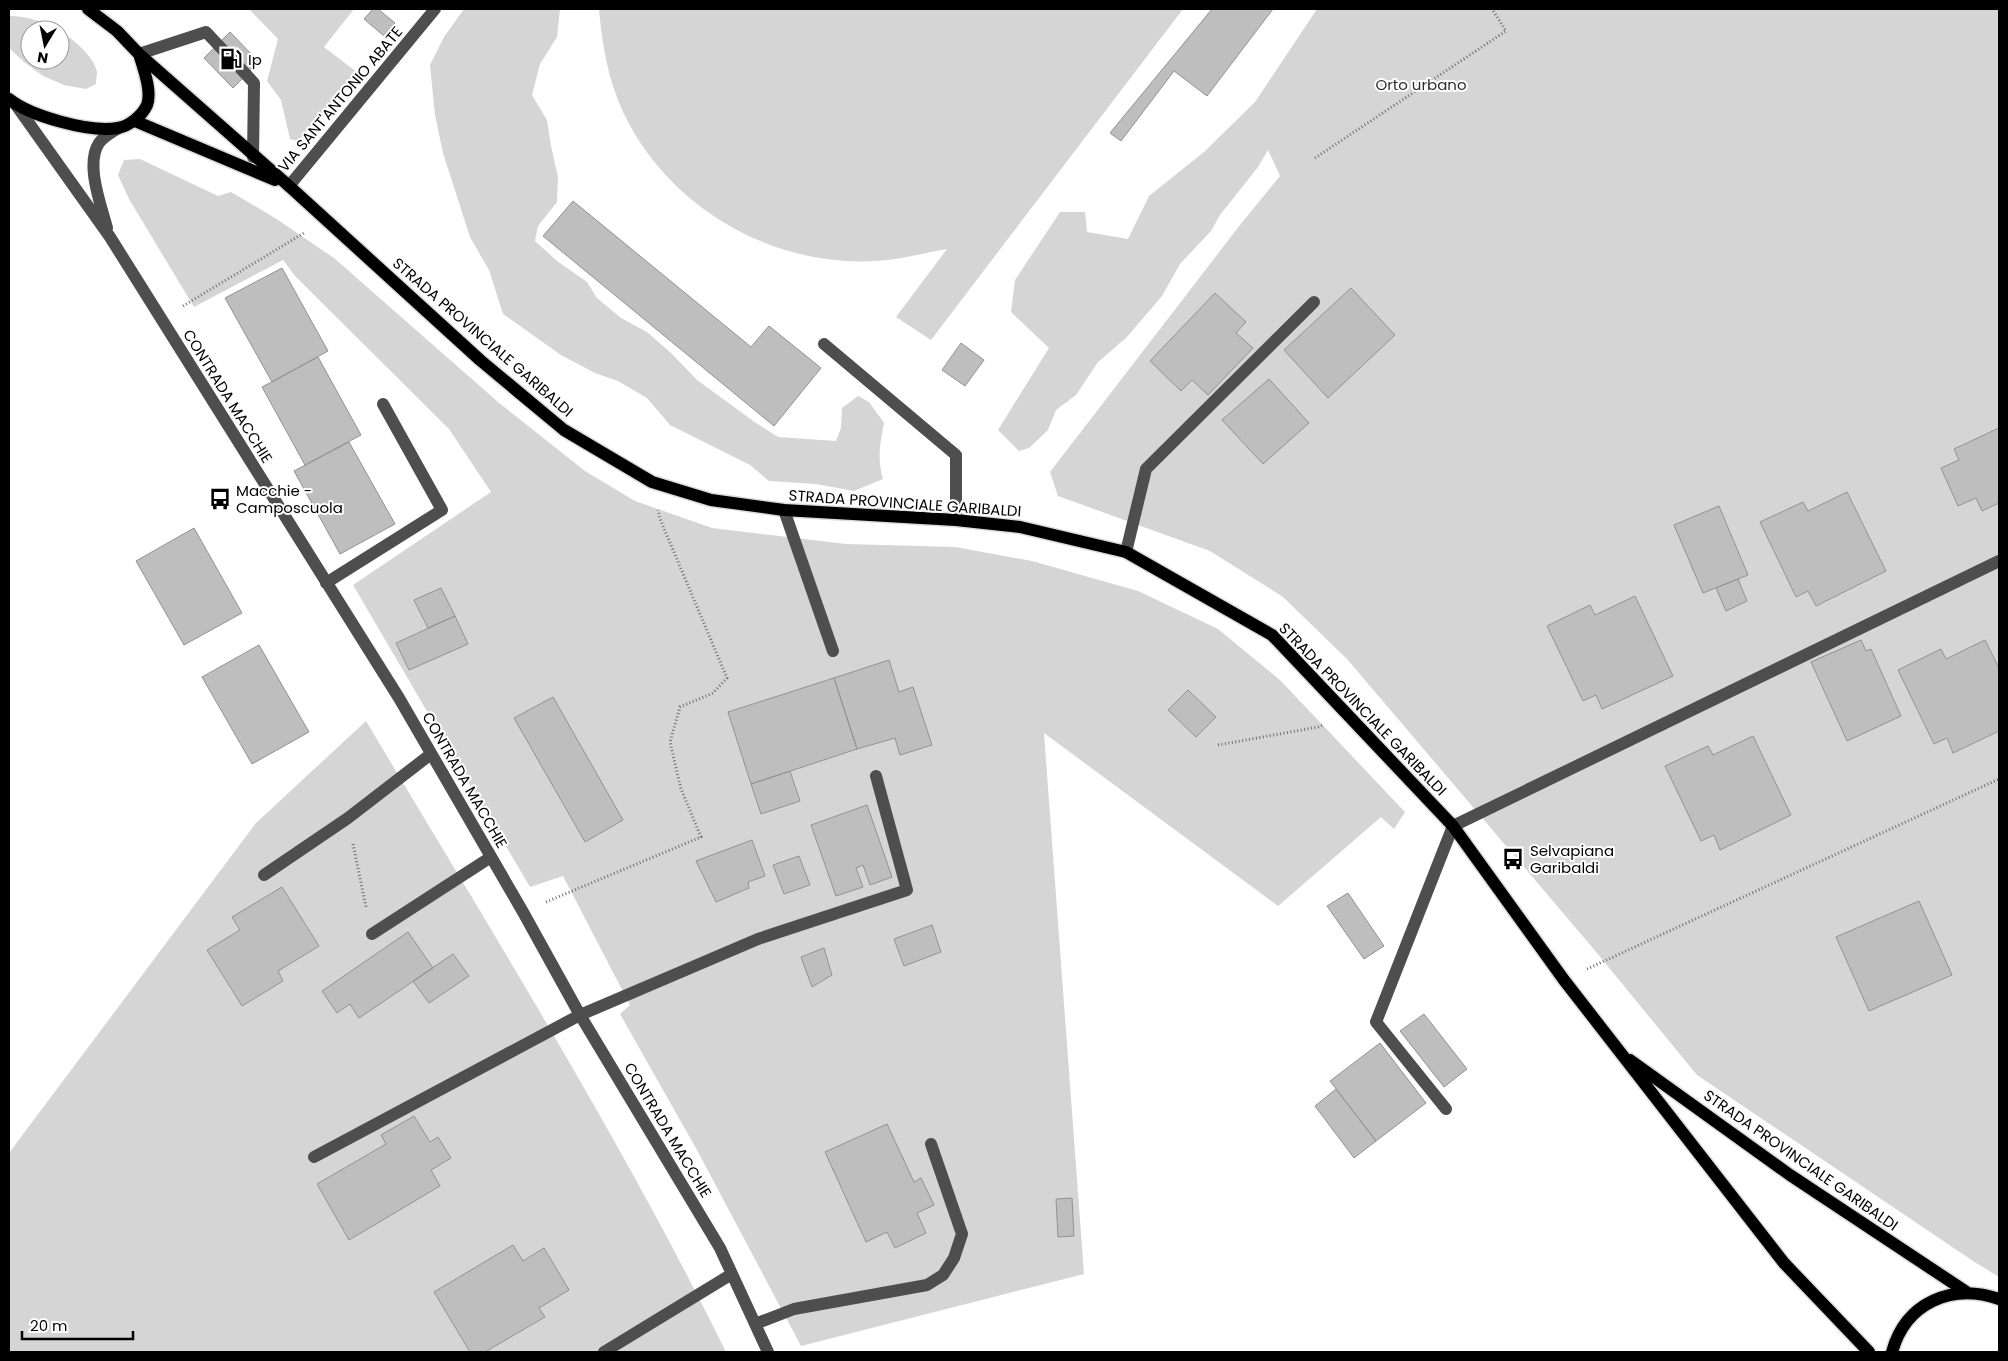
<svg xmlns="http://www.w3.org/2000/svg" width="2008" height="1361" font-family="Poppins,sans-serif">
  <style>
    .green { fill: #d5d5d5 }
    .building { fill: #bebebe; stroke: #929292 }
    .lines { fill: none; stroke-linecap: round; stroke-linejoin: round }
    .major-casing { stroke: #dbdbdb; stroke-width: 15 }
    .path { stroke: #707070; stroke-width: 3; stroke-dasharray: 1 2.5; stroke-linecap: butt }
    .minor { stroke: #4e4e4e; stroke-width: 12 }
    .major { stroke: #000; stroke-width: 12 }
    .labels { text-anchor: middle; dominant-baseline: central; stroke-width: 4; stroke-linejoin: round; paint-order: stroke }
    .poi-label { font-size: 15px; fill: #000; stroke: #fff; text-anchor: start }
    .park-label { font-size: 15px; fill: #2c2c2c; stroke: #fff }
    .street-label { font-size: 15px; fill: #000; stroke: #fff }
  </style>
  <rect width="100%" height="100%" fill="#fff"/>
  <path class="green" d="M249,9H354L324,47L358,73L298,141L290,139L281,100L267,81L278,39Z
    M464,9H560L557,37L540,64L532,95L547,120L551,146L558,177L557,202L538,226L535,241L557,261L587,282L597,298L621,318L647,332L671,353L697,380L756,423L778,437L836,441L841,428L842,408L858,396L869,402L884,423C880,444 877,458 883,479L854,491L816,484L769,481L750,465L670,425L647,398L618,381L595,373L561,355L503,314L489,270L470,237L443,153L435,115L430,65L444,37Z
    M599,9H1183L931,340L896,317L947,249C923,253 900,260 876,261C771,267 668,207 623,112C608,79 602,44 599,9Z
    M1317,9H1999V1277L1973,1261L1697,1075L1592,947L1347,659L1283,597L1210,551L1058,496L1050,472L1240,225L1280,176L1268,150L1258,167L1220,215L1211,231L1180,264L1162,296L1126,338L1098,362L1076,395L1056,410L1048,430L1029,448L1019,451L998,430L1049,348L1011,312L1015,280L1060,212H1085L1087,232L1128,239L1149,196L1204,152L1255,102Z
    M9,16C26,16 43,21 58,30H30V60H60V31C74,40 93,55 97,72C97,75 96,80 96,84L86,89L64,85L43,76L24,62L9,48Z
    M140,159L218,196L231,192L275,218L334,258L498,402L585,471L635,501L712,528L846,544L955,547L1032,561L1138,591L1218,629L1280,680L1405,812L1394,829L1381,817L1278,906L1044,733L1084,1274L801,1346L697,1150L620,1014L630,1005L563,876L530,887L353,585L491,492L449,429L295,276L283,260L194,307L129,199L118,175L124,160Z
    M366,721C490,929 619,1135 726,1352H9V1153L256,823Z"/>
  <path class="building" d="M373,9H378L395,23L384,36L364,19Z
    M1212,9H1273L1207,96L1174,71L1121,141L1110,133Z
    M230,32L259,62L233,88L204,58Z
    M573,201L751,347L769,326L821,368L774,426L543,236Z
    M282,268L328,351L272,382L225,298Z
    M1351,288L1395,335L1328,398L1284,350Z
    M1215,293L1246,322L1236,333L1253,348L1208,395L1192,380L1181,391L1150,361Z
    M961,343L984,360L965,386L942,370Z
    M318,357L361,435L305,465L262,387Z
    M1269,379L1309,423L1263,464L1222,420Z
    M1999,428V503L1982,511L1976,498L1958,506L1941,468L1959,460L1954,449Z
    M349,442L395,524L340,554L294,471Z
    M1847,492L1886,571L1816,606L1808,591L1796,597L1760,522L1803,502L1808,511Z
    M1719,506L1748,575L1703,593L1674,525Z
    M194,528L242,613L184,645L136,561Z
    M1738,579L1747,601L1726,611L1716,588Z
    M441,588L455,616L428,628L414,600Z
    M1635,596L1673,676L1602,709L1596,695L1583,701L1547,626L1590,605L1595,615Z
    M455,616L468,644L409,670L396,643Z
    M1861,640L1866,651L1871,649L1901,716L1847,741L1811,662Z
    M1985,640L1999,668V731L1953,753L1947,738L1934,744L1898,670L1941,649L1946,659Z
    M259,645L309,732L252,764L202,677Z
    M889,660L899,692L913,687L932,745L900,755L895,738L857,749L834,678Z
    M834,678L857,749L751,784L728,712Z
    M1188,690L1216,717L1196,737L1168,710Z
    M553,697L623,820L585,842L514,718Z
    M1753,736L1791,815L1720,850L1714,835L1701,841L1665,766L1708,746L1713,755Z
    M790,771L800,801L761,814L751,784Z
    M867,805L892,877L870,885L863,865L856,868L863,887L836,896L811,825Z
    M752,840L765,876L748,882L749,888L716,902L696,861Z
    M799,856L810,885L784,894L773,865Z
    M282,887L319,946L278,971L283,981L242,1006L207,950L240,930L232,917Z
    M1348,893L1384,946L1364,959L1327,906Z
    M1919,901L1952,975L1869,1011L1836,937Z
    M932,925L941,952L904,966L894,939Z
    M408,932L433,968L359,1018L350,1004L337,1013L322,991Z
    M824,948L832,975L812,987L801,957Z
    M453,954L469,976L429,1003L413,981Z
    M1424,1014L1467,1069L1444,1087L1400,1031Z
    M1380,1043L1426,1103L1376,1141L1330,1081Z
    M1336,1089L1376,1141L1354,1158L1315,1106Z
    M414,1116L430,1142L438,1137L451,1158L431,1170L440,1186L349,1240L317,1184L386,1144L381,1135Z
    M887,1124L914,1182L921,1178L934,1205L917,1213L926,1233L895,1248L887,1232L866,1242L825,1152Z
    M1072,1198L1074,1236L1058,1237L1056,1199Z
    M513,1245L523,1261L544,1248L569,1290L539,1308L545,1317L485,1352H470L434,1292Z"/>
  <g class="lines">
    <g class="major-casing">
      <path id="major" d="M88,9L117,31L139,54L289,186L480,360L564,430L652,482L711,500L784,510L956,520L1020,527L1126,552L1272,635L1453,826L1564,980L1784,1263L1869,1352
        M9,99C30,116 90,133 118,128C129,126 142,116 147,105C152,92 144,70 140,57
        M135,121L275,180
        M1630,1060L1790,1175L1968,1293
        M1892,1352C1906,1302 1952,1283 1999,1299"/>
    </g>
    <path class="path" d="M1315,158L1506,31L1492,9
      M183,306L304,233
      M1218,745L1318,727L1323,725
      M353,844L366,907
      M546,902L701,837L681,789L670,742L680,707L713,693L727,678L660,519L658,510
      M1587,969L1999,779"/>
    <path class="minor" d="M139,54L206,32L254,83L253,157
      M16,105L110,237L399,698L523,912L580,1015L720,1248L768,1352
      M289,186L435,9
      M107,228C101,205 85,164 99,143C103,137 113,132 118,128
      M824,344L956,455V520
      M784,510L833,651
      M1126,552L1146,469L1314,302
      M326,583L442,510L383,404
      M264,875L348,818L431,754
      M372,934L491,857
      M1446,1109L1376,1022L1453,826L1999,561
      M314,1157L580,1015L758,939L907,890L876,776
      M755,1324L794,1309L927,1285L943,1275L954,1258L962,1234L931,1144
      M604,1352L732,1274"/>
    <use href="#major" class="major"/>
  </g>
  <defs>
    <g id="fuel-bare" transform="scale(1.725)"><path d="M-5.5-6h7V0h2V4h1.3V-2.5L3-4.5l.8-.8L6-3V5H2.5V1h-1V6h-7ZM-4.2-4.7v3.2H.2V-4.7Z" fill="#000" stroke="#fff" stroke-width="2.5" paint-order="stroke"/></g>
    <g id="bus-bare" transform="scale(1.725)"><path d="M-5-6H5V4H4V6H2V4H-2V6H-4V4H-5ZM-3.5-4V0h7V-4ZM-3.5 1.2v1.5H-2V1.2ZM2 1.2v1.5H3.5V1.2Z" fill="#000" stroke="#fff" stroke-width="2.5" paint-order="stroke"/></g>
  </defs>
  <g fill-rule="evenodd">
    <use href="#fuel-bare" x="231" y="59"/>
    <use href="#bus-bare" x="220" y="499"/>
    <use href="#bus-bare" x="1513" y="859"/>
  </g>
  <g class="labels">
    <g class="poi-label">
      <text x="248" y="59">Ip</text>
      <text x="236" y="490">Macchie -<tspan x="236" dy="17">Camposcuola</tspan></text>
      <text x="1530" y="850">Selvapiana<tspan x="1530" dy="17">Garibaldi</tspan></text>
    </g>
    <g class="park-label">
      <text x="1421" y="84">Orto urbano</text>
    </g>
    <g class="street-label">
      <text transform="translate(340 99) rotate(-50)">VIA SANT'ANTONIO ABATE</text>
      <text transform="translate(483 337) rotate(41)">STRADA PROVINCIALE GARIBALDI</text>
      <text transform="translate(228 396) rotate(58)">CONTRADA MACCHIE</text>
      <text transform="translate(905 503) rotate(4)">STRADA PROVINCIALE GARIBALDI</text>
      <text transform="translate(1363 709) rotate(46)">STRADA PROVINCIALE GARIBALDI</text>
      <text transform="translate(465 780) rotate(60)">CONTRADA MACCHIE</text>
      <text transform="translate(668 1130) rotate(59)">CONTRADA MACCHIE</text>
      <text transform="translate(1801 1160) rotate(35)">STRADA PROVINCIALE GARIBALDI</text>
    </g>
  </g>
  <rect width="2008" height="1361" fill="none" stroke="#000000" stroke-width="20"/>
  <g transform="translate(45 45) rotate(190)"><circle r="24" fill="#ffffff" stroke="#999999"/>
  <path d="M0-4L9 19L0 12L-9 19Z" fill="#000000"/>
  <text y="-8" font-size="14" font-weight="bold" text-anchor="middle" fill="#000000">N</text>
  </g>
  <path d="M22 1331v8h111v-8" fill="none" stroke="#000000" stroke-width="2.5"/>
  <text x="30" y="1331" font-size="15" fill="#000000" stroke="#ffffff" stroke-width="4" paint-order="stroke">20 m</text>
</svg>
